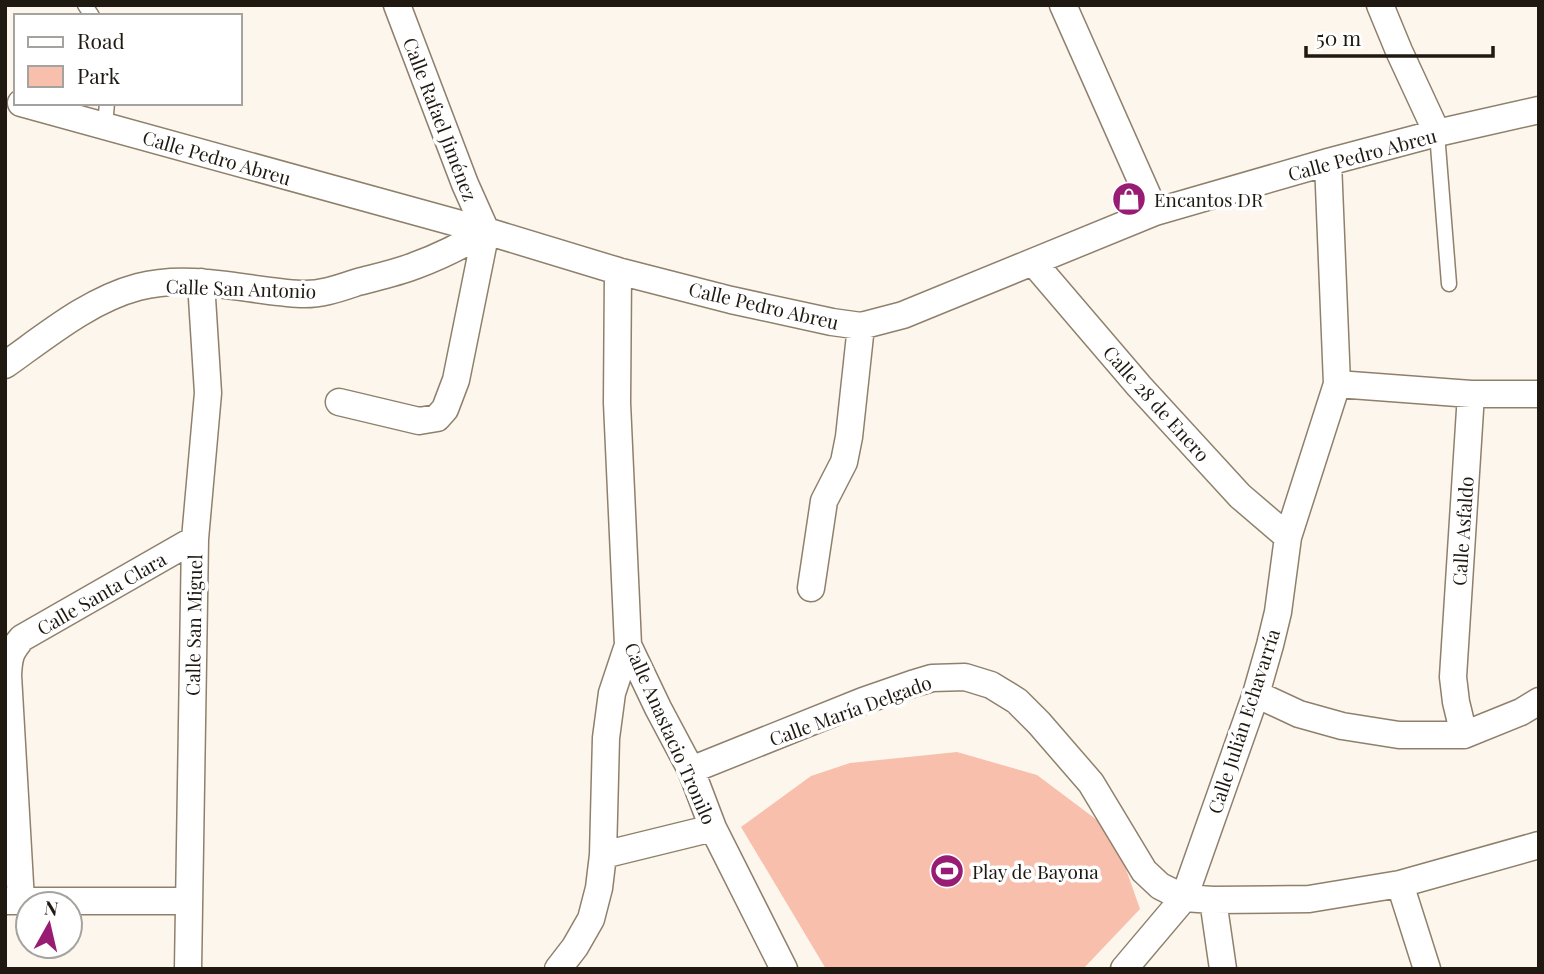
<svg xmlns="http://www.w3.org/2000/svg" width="1544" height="974" font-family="'Playfair Display',serif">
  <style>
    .green { fill: #f7bfac }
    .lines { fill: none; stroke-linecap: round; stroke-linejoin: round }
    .lane-casing { stroke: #8f806c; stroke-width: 17 }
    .street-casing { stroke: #8f806c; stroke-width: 29 }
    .lane { stroke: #fff; stroke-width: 14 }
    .street { stroke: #fff; stroke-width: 26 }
    .labels { text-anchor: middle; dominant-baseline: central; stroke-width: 7; stroke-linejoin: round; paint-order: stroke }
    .street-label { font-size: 19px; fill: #1f1911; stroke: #fff }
    .poi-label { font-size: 19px; fill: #1f1911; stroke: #fff; text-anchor: start }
  </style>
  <rect width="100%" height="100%" fill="#fdf6ed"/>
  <path class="green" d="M957,752L1037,775L1113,832L1140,909L1083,969H826L741,827L811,776L850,763Z"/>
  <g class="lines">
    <g class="lane-casing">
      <path id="lane" d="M85,5L92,16
        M105,125L107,103
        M1437,133L1449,284"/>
    </g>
    <g class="street-casing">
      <path id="street" d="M397,5L465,184L486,231
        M1063,5L1155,212
        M1380,5L1399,51L1437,133
        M21,103L486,231L618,271L731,300L832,322L861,326L903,315L1155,212L1328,162L1437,133L1539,110
        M1033,262L1139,386L1240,496L1288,537
        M618,271L617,403L628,645L658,708L691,770L713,828L784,969
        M5,365C46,336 89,300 138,287C192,273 247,291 301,294C321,295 340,288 358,282C377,277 396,273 414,266C439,257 463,245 486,231
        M1337,384L1471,394
        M339,402L419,421L437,418L445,409L456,380L486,231
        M811,588L824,501L844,462L849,437L861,326
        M1256,694L1299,714L1342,726L1399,735H1464L1521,712L1539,701
        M1464,735L1456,702L1453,677L1471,394H1539
        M691,770L863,701L912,684L932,678L965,677L991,685L1017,701L1039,723L1091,783L1144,871L1160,886L1184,898L1213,900L1309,899L1400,884L1539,845
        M603,855L713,828
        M1400,884L1427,969
        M1213,900L1223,969
        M5,901H189
        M21,901L8,675C9,657 10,652 22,638L195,539
        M188,969L195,539L208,393L201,282
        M558,969L575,947L591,919L599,888L603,855L606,738L612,693L628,645
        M1124,969L1184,898L1256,694L1270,645L1278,612L1288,537L1337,384L1328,162"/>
    </g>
    <use href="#lane" class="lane"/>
    <use href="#street" class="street"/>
  </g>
  <defs>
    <g id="shop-disc" transform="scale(1.75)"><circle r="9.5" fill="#981c74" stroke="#fff"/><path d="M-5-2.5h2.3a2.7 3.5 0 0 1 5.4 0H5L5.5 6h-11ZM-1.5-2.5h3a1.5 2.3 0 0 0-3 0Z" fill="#fff"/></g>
    <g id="stadium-disc" transform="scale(1.75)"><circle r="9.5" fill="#981c74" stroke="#fff"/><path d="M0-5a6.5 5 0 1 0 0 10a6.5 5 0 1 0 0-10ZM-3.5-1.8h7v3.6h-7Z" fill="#fff"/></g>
  </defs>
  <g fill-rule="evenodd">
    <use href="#shop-disc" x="1129" y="199"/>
    <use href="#stadium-disc" x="947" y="871"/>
  </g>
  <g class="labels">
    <g class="street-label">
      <text transform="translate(441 119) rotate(69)">Calle Rafael Jiménez</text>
      <text transform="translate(1362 154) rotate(-15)">Calle Pedro Abreu</text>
      <text transform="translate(217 157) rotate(16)">Calle Pedro Abreu</text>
      <text transform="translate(241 288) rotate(2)">Calle San Antonio</text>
      <text transform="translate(764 305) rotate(13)">Calle Pedro Abreu</text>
      <text transform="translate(1157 403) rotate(48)">Calle 28 de Enero</text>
      <text transform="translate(1462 531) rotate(-86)">Calle Asfaldo</text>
      <text transform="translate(101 593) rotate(-30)">Calle Santa Clara</text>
      <text transform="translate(193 625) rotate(-89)">Calle San Miguel</text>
      <text transform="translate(850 710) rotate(-20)">Calle María Delgado</text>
      <text transform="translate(1243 721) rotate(-72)">Calle Julián Echavarría</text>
      <text transform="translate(671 733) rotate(66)">Calle Anastacio Tronilo</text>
    </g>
    <g class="poi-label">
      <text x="1154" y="199">Encantos DR</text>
      <text x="972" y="871">Play de Bayona</text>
    </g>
  </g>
  <rect width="1544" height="974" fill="none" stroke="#1f1911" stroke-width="14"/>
  <rect x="14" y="14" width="228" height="91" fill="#ffffff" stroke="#a5a3a0" stroke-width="2"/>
  <rect x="28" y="37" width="35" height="10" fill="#ffffff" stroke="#a5a3a0" stroke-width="2"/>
  <text x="77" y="49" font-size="21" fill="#1f1911">Road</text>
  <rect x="28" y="66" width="35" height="21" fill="#f7bfac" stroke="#a5a3a0" stroke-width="2"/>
  <text x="77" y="84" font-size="21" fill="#1f1911">Park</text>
  <g transform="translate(49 925) rotate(8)"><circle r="33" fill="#ffffff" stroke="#a5a3a0" stroke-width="2"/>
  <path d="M0-5L12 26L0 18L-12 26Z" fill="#981c74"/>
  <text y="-10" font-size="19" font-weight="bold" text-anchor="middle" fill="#1f1911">N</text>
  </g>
  <path d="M1306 46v10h187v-10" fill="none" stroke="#1f1911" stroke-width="3.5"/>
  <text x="1316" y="46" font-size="21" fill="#1f1911" stroke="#ffffff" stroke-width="5" paint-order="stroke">50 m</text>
</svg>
